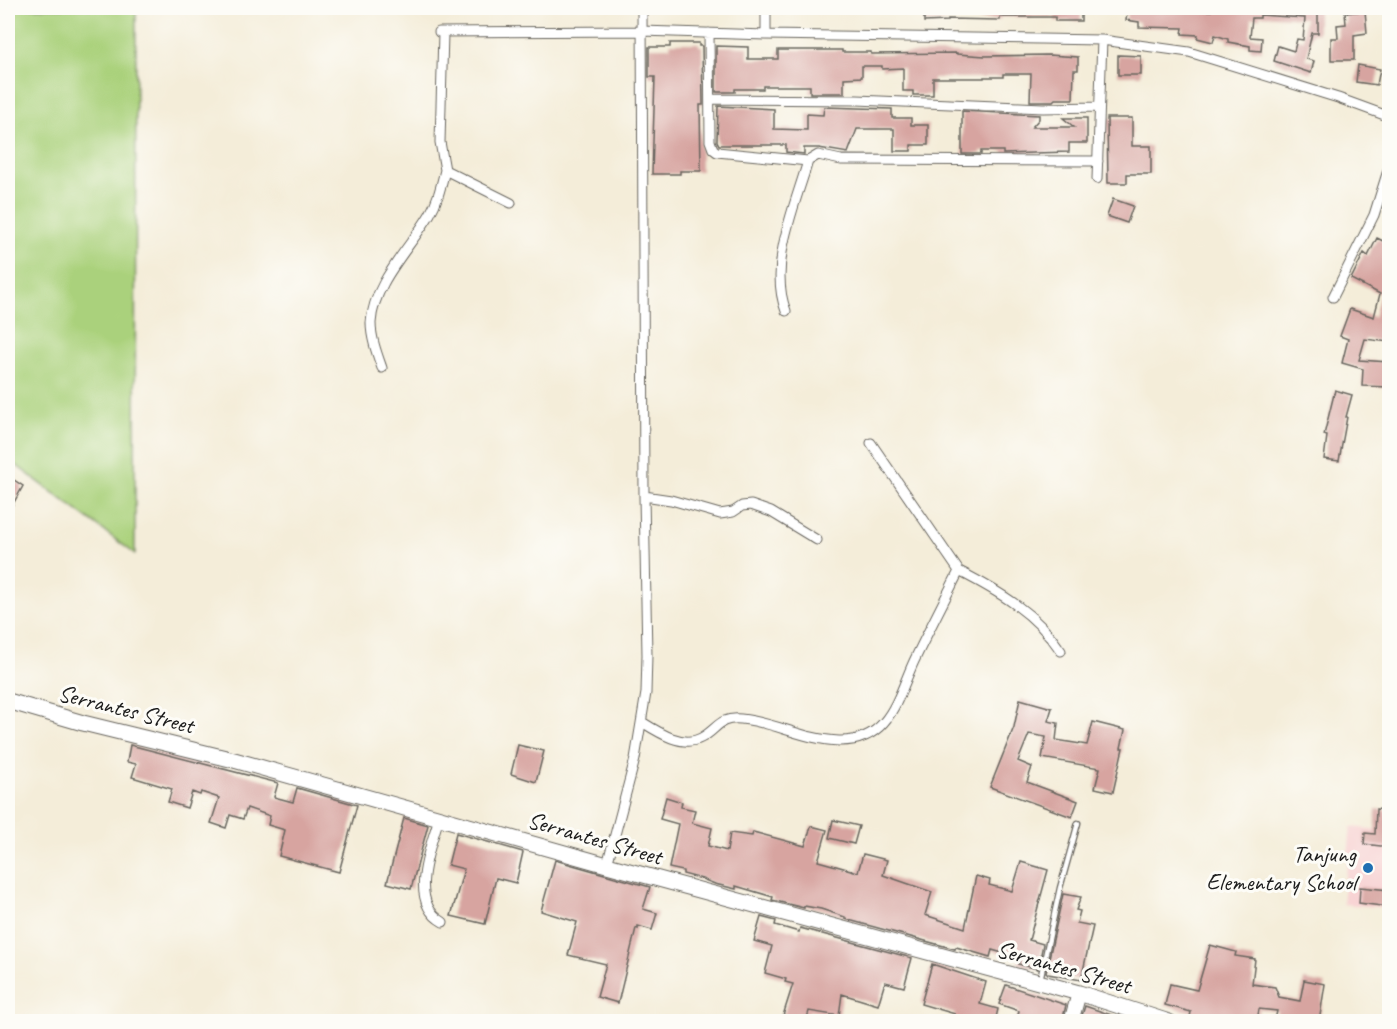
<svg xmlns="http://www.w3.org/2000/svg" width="1397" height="1029" font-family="Caveat,sans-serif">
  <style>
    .built { fill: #f7cfd0 }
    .green { fill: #aad17b; stroke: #63764c; stroke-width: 1.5 }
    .building { fill: #d7a4a0 }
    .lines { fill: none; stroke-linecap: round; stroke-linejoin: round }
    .lane-casing { stroke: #68655e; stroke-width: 7 }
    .street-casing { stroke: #68655e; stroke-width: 11 }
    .secondary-casing { stroke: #68655e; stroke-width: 16 }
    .primary-casing { stroke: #68655e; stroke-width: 17 }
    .lane { stroke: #fff; stroke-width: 4.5 }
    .street { stroke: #fff; stroke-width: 9 }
    .secondary { stroke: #fff; stroke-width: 14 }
    .primary { stroke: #fff; stroke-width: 15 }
    .poi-dot { fill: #1f6fb2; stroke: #fdfcf7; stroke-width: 2 }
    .labels { text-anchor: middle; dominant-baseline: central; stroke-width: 6; stroke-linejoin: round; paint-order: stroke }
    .street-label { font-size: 24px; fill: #1c1c1c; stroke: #fdfcf7 }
    .poi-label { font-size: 24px; fill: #1c1c1c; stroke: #fdfcf7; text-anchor: end }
  </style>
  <rect width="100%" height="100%" fill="#fdfcf7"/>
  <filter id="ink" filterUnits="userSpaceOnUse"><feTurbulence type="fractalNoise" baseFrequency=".0167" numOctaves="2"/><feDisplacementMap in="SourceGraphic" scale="12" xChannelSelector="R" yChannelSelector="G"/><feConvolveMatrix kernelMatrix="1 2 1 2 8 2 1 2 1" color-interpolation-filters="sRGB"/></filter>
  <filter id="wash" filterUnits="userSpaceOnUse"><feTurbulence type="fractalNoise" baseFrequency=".008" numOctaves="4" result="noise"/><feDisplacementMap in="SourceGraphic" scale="24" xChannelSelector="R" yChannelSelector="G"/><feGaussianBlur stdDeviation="1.35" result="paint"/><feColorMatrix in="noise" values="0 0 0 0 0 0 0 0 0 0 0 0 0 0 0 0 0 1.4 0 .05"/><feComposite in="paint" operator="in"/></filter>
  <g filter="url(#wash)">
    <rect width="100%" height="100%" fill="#f4edd9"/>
    <path class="built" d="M1351,827L1389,831V908L1343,904Z"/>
    <path class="green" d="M8,8H136L135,554L8,459Z"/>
    <g id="blocks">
      <path class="building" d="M924,8H1081V21H1055V17H1000V20L948,19V21L924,22Z
        M1128,8H1189V10L1211,11L1212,8H1318V33H1312L1306,59L1314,61L1311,73L1274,61L1278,46L1294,51L1297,39L1303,40L1305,18L1260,15V18H1252L1250,37L1262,38L1261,51L1250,50V46L1228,42V39L1215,35L1213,42L1197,38L1198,35L1182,34L1183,28L1139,27V22L1126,20Z
        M1365,11L1367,33L1354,35V60H1331V38H1338L1337,25L1346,24L1345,13Z
        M670,43H699V46H702L703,105H700L701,171H680V174H652L655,77H649V47H670Z
        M716,46L748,47V59H778V50H842V52H871V54L957,53V54L985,56L1049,55L1078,57V70H1074L1073,99H1055L1053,101H1030L1031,74H1003V77H984V78H933V95H913V91H903V68L882,69V66H862V77L844,78V93H810V86H763V89H735V92H716Z
        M1118,55L1141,56V75H1118Z
        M1358,65L1380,69L1377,85L1356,82Z
        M718,106L774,109V129L807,130V114L823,115L824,107L892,109V118H911V125H928V145H911V151H894V129H857L848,153L819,148H804V154L786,152V145H719L717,141Z
        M962,111L1039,115V119L1032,127H1074L1063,118H1087V143H1069V152L1003,154V151H981V154H962Z
        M1107,118H1132V146H1151V174H1127V183H1108Z
        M1113,199L1133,206L1127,223L1107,216Z
        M1377,238L1389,244V342L1365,339L1359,360L1389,362V387L1362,386L1363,369L1342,363L1348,339L1340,336L1350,309L1374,317L1380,294L1351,279L1364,253L1368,256Z
        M1335,390L1352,395L1346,417H1347L1339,461L1324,459L1327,436L1324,435Z
        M8,476L23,486L8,513Z
        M1020,699L1052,708L1048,721L1058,723L1056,740L1087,745L1093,722L1125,730L1121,748H1123L1113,792L1095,788L1100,768L1042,758L1046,737L1029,734L1018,761L1032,767L1027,782L1078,801L1072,817L990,787L1014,727Z
        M130,745L278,783L274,797L293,802L297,788L357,805L339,872L279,856L285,830L268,825L270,816L247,808L243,819L230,815L226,828L211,823L219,798L201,792L200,795L192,792L187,808L168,802L172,789L132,777L136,764L127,762Z
        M518,745L544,751L536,782L511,774Z
        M666,797L682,802L681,807L695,810L692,823L712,828L708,846L727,851L730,833L752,836L753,832L805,846L811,826L827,830L818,861L858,872L863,854L887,860L883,875L932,892L925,915L965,928L976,876L990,880L989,885L1012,891L1021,862L1048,870L1029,940L1043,944L1038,969L1018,964L1020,958L992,950L990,957L956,947L955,949L845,919V917L821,909L804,906V908L772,900L773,897L736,886V889L715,884L702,879L683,874V871L669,868L678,824L660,819Z
        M1376,809L1388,810L1389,812V847L1364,844L1365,833L1375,834Z
        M404,818L428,825L411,889L387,883Z
        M833,820L859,826L854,844L829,838Z
        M456,833L523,852L516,883L496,878L485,924L451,916L464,869L448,865Z
        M555,860L650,887L643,909L657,913L652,930L638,926V929L636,928L618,1003L597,997L606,964L568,955L577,922L541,911Z
        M1360,887L1389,890V907L1359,903Z
        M1063,894L1081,897L1076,910L1080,911L1077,923L1093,926L1081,980L1048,974L1046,972Z
        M761,917L776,921L775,925L799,932L800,928L912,958L904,987L885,982L878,1005L842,994L839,1016L809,1011L806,1022H781L793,984L785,982L786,979L765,973L772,946L754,941Z
        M1210,945L1236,952L1235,956L1255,959L1252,984L1275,987L1279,997L1300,1001L1304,980L1325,984L1319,1022H1282L1275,1020L1277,1011L1259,1009L1257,1022H1206L1190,1017L1191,1012L1165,1005L1170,984L1197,990Z
        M932,964L986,982L980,1004L998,1009L995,1022H952L955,1014L921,1004Z
        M1006,985L1066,1005L1062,1022H1016L1019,1011L999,1004Z
        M1085,1006L1126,1020V1022H1080Z"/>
    </g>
  </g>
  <g filter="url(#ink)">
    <use href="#blocks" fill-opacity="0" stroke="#68655e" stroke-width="1.5"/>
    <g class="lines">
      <g class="lane-casing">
        <path id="lane" d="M1040,980L1060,888L1078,823"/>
      </g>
      <g class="street-casing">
        <path id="street" d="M439,32L642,31L766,35L1102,40L1189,52L1338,98L1390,117
          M443,33L440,142L445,170L511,203
          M709,33L710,141L713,149L717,152L808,161L818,155L841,160L1098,161
          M766,35V8
          M710,99L857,100L1043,108L1099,107
          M1097,179L1102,40
          M1333,297L1374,215L1390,164
          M786,311C768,265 795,206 808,161
          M382,368C377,354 371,338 371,323C373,283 411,247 430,214C438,200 441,186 445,170
          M871,443L959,571
          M644,496L671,500L720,514L733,512L742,506L751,505L771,512L817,540
          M642,722C658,732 682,748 701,738C718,729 718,717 741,719C774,722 805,740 839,741C892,742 898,693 916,657C930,628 945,599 959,571C998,591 1036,613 1061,651
          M439,818C430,849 407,902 443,922
          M607,865L635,759L646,693L647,655L644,496L642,8"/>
      </g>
      <g class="secondary-casing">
        <path id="secondary" d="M1071,1022L1079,993"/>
      </g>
      <g class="primary-casing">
        <path id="primary" d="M8,701L83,723L234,760L607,865L1079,993L1169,1022"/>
      </g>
      <use href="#lane" class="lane"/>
      <use href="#street" class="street"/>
      <use href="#secondary" class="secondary"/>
      <use href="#primary" class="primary"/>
    </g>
  </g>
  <circle class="poi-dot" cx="1368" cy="868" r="6"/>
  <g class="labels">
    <g class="street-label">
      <text transform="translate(126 709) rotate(14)">Serrantes Street</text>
      <text transform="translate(595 838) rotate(16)">Serrantes Street</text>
      <text transform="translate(1064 967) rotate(16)">Serrantes Street</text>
    </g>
    <g class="poi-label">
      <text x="1356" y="854">Tanjung<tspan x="1356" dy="28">Elementary School</tspan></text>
    </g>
  </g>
  <rect width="1397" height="1029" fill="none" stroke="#fdfcf7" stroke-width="30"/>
</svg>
